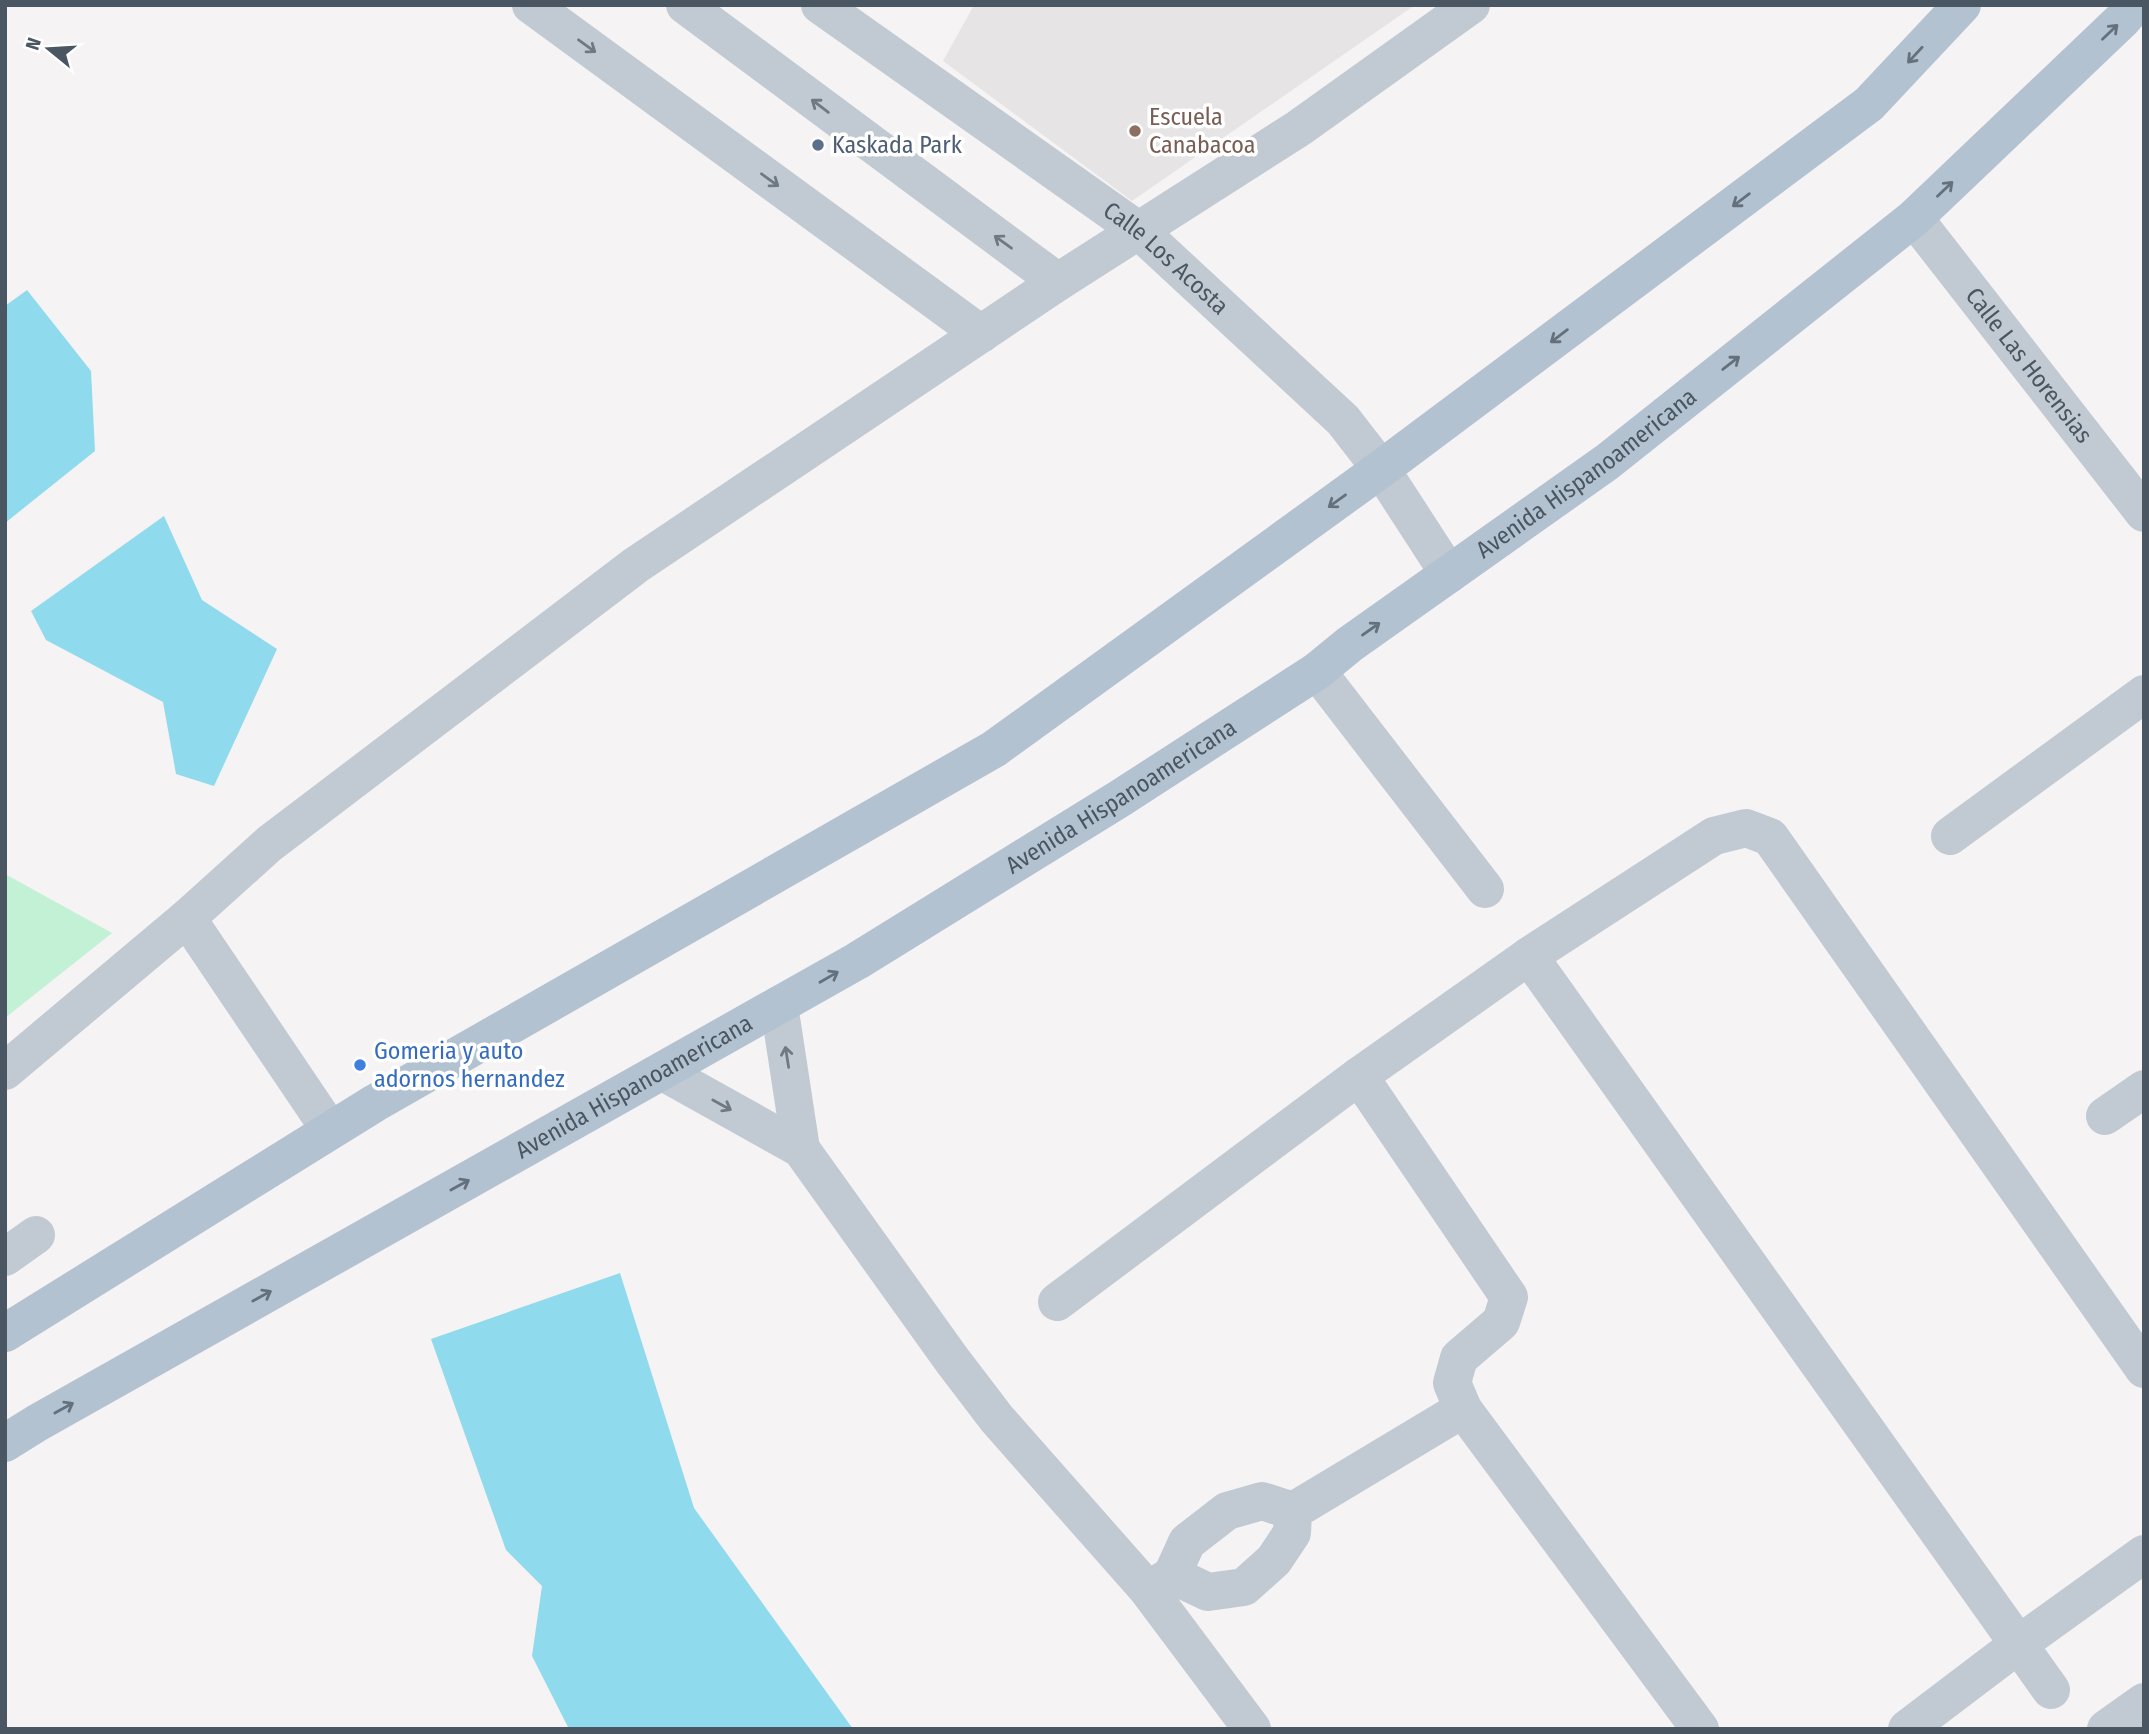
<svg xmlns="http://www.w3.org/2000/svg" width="2149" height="1734" font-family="'Fira Sans Condensed',sans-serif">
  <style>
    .education { fill: #e6e4e5 }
    .green { fill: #c3f1d5 }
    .water { fill: #90daee }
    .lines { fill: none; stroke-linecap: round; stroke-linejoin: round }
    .minor { stroke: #c1cad2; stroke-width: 38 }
    .major { stroke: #b3c2d1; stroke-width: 38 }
    .oneway { stroke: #64717d }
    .oneway2 { stroke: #6e7983 }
    .education-dot { fill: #8d6e63; stroke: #fff; stroke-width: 2.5 }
    .service-dot { fill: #5c6f8a; stroke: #fff; stroke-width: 2.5 }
    .shop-dot { fill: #3f7fe0; stroke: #fff; stroke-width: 2.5 }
    .labels { text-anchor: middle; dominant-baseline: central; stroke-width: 7; stroke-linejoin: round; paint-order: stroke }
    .education-label { font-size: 24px; fill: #785e54; stroke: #fff; text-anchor: start }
    .service-label { font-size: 24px; fill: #4e5e75; stroke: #fff; text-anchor: start }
    .street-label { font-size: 24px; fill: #4a5661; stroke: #fff }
    .shop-label { font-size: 24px; fill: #366cbe; stroke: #fff; text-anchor: start }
  </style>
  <rect width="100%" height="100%" fill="#f5f3f3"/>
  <path class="education" d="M974,5H1415L1132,201L943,61Z"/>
  <path class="green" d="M5,874L112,933L5,1018Z"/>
  <path class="water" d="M27,290L91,371L95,451L5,523V306Z
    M164,516L202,600L277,649L214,786L176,774L163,702L46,640L31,611Z
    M620,1273L694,1508L853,1729H569L532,1656L542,1586L506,1550L431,1339Z"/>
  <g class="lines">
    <g class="minor">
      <path d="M531,5L981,334"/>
      <path d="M685,5L1058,282"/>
      <path id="s1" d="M820,5L1138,230L1343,420L1381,469L1449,574"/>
      <path id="s2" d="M1914,218L2144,513"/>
      <path d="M1317,671L1485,889"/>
      <path d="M1950,836L2144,694"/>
      <path d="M187,918L330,1130"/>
      <path d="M1529,956L2051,1690"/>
      <path d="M779,1005L801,1149"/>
      <path d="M5,1071L187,918L269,844L636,565L1058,282L1299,128L1471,5"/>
      <path d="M663,1072L801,1149L952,1360L997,1419L1148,1590L1252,1729"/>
      <path d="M1359,1076L1509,1297L1501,1322L1459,1358L1452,1383L1463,1409L1700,1729"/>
      <path d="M2105,1116L2144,1089"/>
      <path d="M5,1257L36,1235"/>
      <path d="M1057,1302L1359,1076L1529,956L1714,836L1746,828L1770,837L2144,1369"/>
      <path d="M1172,1575L1187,1542L1227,1511L1262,1501L1293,1511"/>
      <path d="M1148,1590L1172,1575L1208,1592L1244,1587L1274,1560L1292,1533L1293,1511L1463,1409"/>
      <path d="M1907,1729L2019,1644L2144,1554"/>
      <path d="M2106,1729L2144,1702"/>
    </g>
    <g class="major">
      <path d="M5,1333L375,1103L994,749L1381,469L1869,104L1962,5"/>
      <path id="s3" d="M5,1443L37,1423L857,961L1119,799L1317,671L1350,644L1607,462L1914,218L2122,20L2135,5"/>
    </g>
  </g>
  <defs><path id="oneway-shaft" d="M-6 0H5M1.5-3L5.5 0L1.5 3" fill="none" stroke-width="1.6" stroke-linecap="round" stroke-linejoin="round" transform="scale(1.75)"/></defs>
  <g class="oneway">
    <use href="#oneway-shaft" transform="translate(2110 32) rotate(-44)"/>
    <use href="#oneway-shaft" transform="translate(1915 55) rotate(133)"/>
    <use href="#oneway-shaft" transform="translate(1945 189) rotate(-44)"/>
    <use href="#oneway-shaft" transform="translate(1741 200) rotate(143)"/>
    <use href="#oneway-shaft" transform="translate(1559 336) rotate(143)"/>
    <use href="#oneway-shaft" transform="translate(1731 363) rotate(-38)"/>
    <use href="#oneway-shaft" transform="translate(1337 501) rotate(144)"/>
    <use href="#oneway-shaft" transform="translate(1371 629) rotate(-35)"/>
    <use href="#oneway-shaft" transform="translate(829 977) rotate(-30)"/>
    <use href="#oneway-shaft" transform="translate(460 1185) rotate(-29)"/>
    <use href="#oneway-shaft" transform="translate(262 1296) rotate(-29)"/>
    <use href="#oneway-shaft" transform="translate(64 1408) rotate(-29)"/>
  </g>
  <g class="oneway2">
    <use href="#oneway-shaft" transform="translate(587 46) rotate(36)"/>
    <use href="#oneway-shaft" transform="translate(820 106) rotate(-143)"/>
    <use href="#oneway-shaft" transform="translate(770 180) rotate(36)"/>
    <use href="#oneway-shaft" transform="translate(1003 242) rotate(-144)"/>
    <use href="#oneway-shaft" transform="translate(787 1057) rotate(-99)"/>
    <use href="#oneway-shaft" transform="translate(722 1105) rotate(29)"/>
  </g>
  <circle class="education-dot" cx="1135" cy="131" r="7"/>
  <circle class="service-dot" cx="818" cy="145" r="7"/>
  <circle class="shop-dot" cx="360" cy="1065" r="7"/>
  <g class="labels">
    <g class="education-label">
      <text x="1149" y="117">Escuela<tspan x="1149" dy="28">Canabacoa</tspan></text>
    </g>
    <g class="service-label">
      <text x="832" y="145">Kaskada Park</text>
    </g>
    <g class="street-label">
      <text stroke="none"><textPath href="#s1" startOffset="429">Calle Los Acosta</textPath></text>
      <text stroke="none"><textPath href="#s2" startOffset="187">Calle Las Horensias</textPath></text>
      <text stroke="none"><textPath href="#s3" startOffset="1857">Avenida Hispanoamericana</textPath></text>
      <text stroke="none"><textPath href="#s3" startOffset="1290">Avenida Hispanoamericana</textPath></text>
      <text stroke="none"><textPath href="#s3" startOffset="723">Avenida Hispanoamericana</textPath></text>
    </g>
    <g class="shop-label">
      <text x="374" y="1051">Gomeria y auto<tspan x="374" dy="28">adornos hernandez</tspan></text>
    </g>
  </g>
  <rect width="2149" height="1734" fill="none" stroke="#4a5661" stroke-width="14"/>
  <g transform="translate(49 49) rotate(288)" stroke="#ffffff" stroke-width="5" paint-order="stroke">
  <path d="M0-5L12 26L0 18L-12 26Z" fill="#4a5661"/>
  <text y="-10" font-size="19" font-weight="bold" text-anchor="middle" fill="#4a5661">N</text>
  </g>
</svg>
